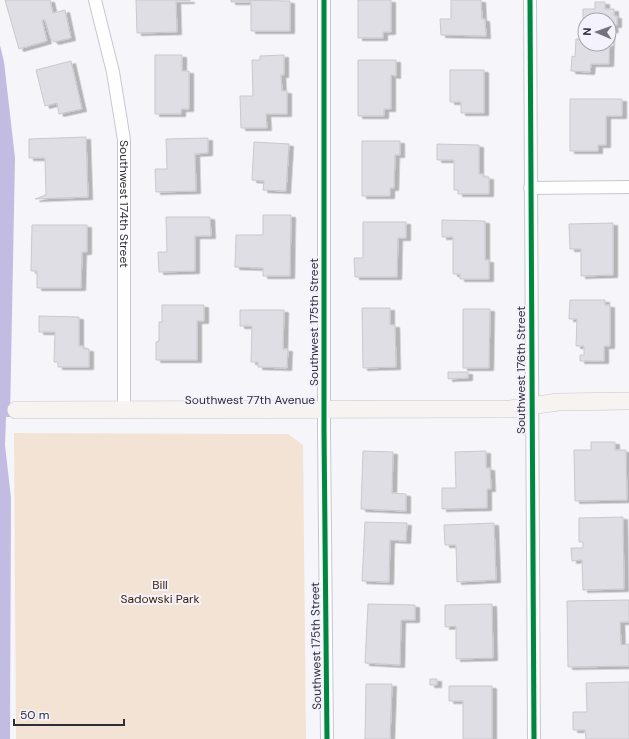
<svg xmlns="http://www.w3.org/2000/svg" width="629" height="739" font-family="'DM Sans',sans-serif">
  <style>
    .green { fill: #f3e3d5 }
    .water { fill: #c2bce2 }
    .building { fill: #dfdee5; stroke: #c8c8cf; filter: url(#shadow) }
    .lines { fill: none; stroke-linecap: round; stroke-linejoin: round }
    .street-casing { stroke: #c8c7cf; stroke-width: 14 }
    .secondary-casing { stroke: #c8c7cf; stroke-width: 18 }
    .street { stroke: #fefefe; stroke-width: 12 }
    .secondary { stroke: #f6f3f1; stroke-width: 17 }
    .cycleway-casing { stroke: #f3f2fd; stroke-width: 8 }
    .cycleway { stroke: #00873e; stroke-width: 5 }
    .labels { text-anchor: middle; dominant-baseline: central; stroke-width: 4; stroke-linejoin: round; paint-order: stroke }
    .street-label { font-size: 12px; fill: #2f2d38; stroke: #f3f2fd }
    .park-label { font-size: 12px; fill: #3e2201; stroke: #f3f2fd }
  </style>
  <defs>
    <filter id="shadow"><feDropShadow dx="4.5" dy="2.5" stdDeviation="0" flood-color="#0004"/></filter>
  </defs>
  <rect width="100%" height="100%" fill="#f5f5fa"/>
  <path class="green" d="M14,433L288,434L303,445L306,739H16Z"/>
  <path class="water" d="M0,45L4,62L15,158L10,417H6L5,445L11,498L10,739H0Z"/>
  <path class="building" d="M5,0H50L53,13L65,10L71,38L54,42L50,37L45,20H42L47,41L19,49Z
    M136,0H190V1H176L177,32L137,33Z
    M231,0L290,1V31H251V2H231Z
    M358,0H391V32H383V38H358Z
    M451,0H481L482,19H485L486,36L441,35L440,19H451Z
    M595,2H605V9H614V16H617V25H613L614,30H609V20H585V29H583V9H595Z
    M584,34L585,44H609L610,35L609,64H591L590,72L571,71L572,56L575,57L576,39H584Z
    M155,55H182V71H189V109H181V114H155Z
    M284,55V75H281L282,91H287V114H266L267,128H241L240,96H253L252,60H260V56Z
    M358,60H396V76L391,75V109H384V116H358Z
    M71,61L82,109L59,114L57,103L45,106L36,70Z
    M450,70H484V113H461V102H450Z
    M570,99H622V116H606V145H598V151H570Z
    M86,137L88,197L35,199L46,195L45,158H29V139Z
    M208,138V153L195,154L196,191L156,192L155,169H167L166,139Z
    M362,141H400V155H395L394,188H390V196H362Z
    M254,142L289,144L286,191L263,190L264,181L252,180Z
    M437,144L479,145V174H483V177H489V194H458V190H454V160H437Z
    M263,215H291L290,276H263V268L235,267L236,235H263Z
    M166,217H210L211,236H195V271L159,272L158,252H167Z
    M442,220L485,221V260H489V279H460V274H453V237H442Z
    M363,222H406V238H398L397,277H355L354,258H363Z
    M613,223V275L581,276V249H570L569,224Z
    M32,225H87V252H82L81,288H37V271H31Z
    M570,300H605V305H610V346H604V361H580V355H584V346H576L577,319H569Z
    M162,305H204V321H197V360H156V342L159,341V322H162Z
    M362,308H390V325H395L396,367L363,368Z
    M463,309H490L489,368H463Z
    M240,310H284L283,349H288L287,368L258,367V362H251L252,326H240Z
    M39,316L79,317V346H83V349H89V367H58V362H54L55,332H39Z
    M448,372H468V378L448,379Z
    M591,442H615V450H626L627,500L575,501L574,450H591Z
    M363,451L393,452L392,493L406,494V511L361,509Z
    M486,451V468H490L491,489H487V508L442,509V488H456L455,452Z
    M623,517L624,589L583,590L582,560L572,561L571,548H583V542H579V518Z
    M365,522L407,523L406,541L390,540L389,582L362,581Z
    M494,523L496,580L457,582L456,545H445L444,525Z
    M629,600V622H620L621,645L629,644V666L568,667L567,601Z
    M368,604L415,605V620H401L400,665L365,663Z
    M492,604L493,658L456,659V626L445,627V605Z
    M430,679H437V685H430Z
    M629,682V739H586L585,730H573V712H587L586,683Z
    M366,684H392L390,739H365Z
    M449,686H492V739H463V701H449Z"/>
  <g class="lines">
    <g class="street-casing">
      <g id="street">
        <path id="s1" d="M95,0L113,72L124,140V411"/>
        <path d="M324,0V431L327,739"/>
        <path d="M530,0L534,739"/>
        <path d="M530,188L629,187"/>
      </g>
    </g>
    <g class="secondary-casing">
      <path id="secondary" d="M16,410L511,409L558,402L629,401"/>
    </g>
    <use href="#street" class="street"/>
    <use href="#secondary" class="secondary"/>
    <g class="cycleway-casing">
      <path id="cycleway" d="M324,0V431L327,739
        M530,0L534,739"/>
    </g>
    <use href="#cycleway" class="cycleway"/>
  </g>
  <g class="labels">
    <g class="street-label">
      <text stroke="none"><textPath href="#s1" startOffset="207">Southwest 174th Street</textPath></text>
      <text transform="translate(314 322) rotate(-90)">Southwest 175th Street</text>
      <text transform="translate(521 370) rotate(-90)">Southwest 176th Street</text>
      <text x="250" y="400">Southwest 77th Avenue</text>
      <text transform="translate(316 646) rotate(-91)">Southwest 175th Street</text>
    </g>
    <g class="park-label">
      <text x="160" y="585">Bill<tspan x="160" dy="14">Sadowski Park</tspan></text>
    </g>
  </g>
  <g transform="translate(597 32) rotate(272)"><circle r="19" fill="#f3f2fd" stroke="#a5a3ae"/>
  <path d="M0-3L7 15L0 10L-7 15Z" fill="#74737c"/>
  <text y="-6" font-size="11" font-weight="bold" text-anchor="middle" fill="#2f2d38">N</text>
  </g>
  <path d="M14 719v6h110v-6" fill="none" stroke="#2f2d38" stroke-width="2"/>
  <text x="20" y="719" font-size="12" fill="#2f2d38" stroke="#f3f2fd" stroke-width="3" paint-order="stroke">50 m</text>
</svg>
